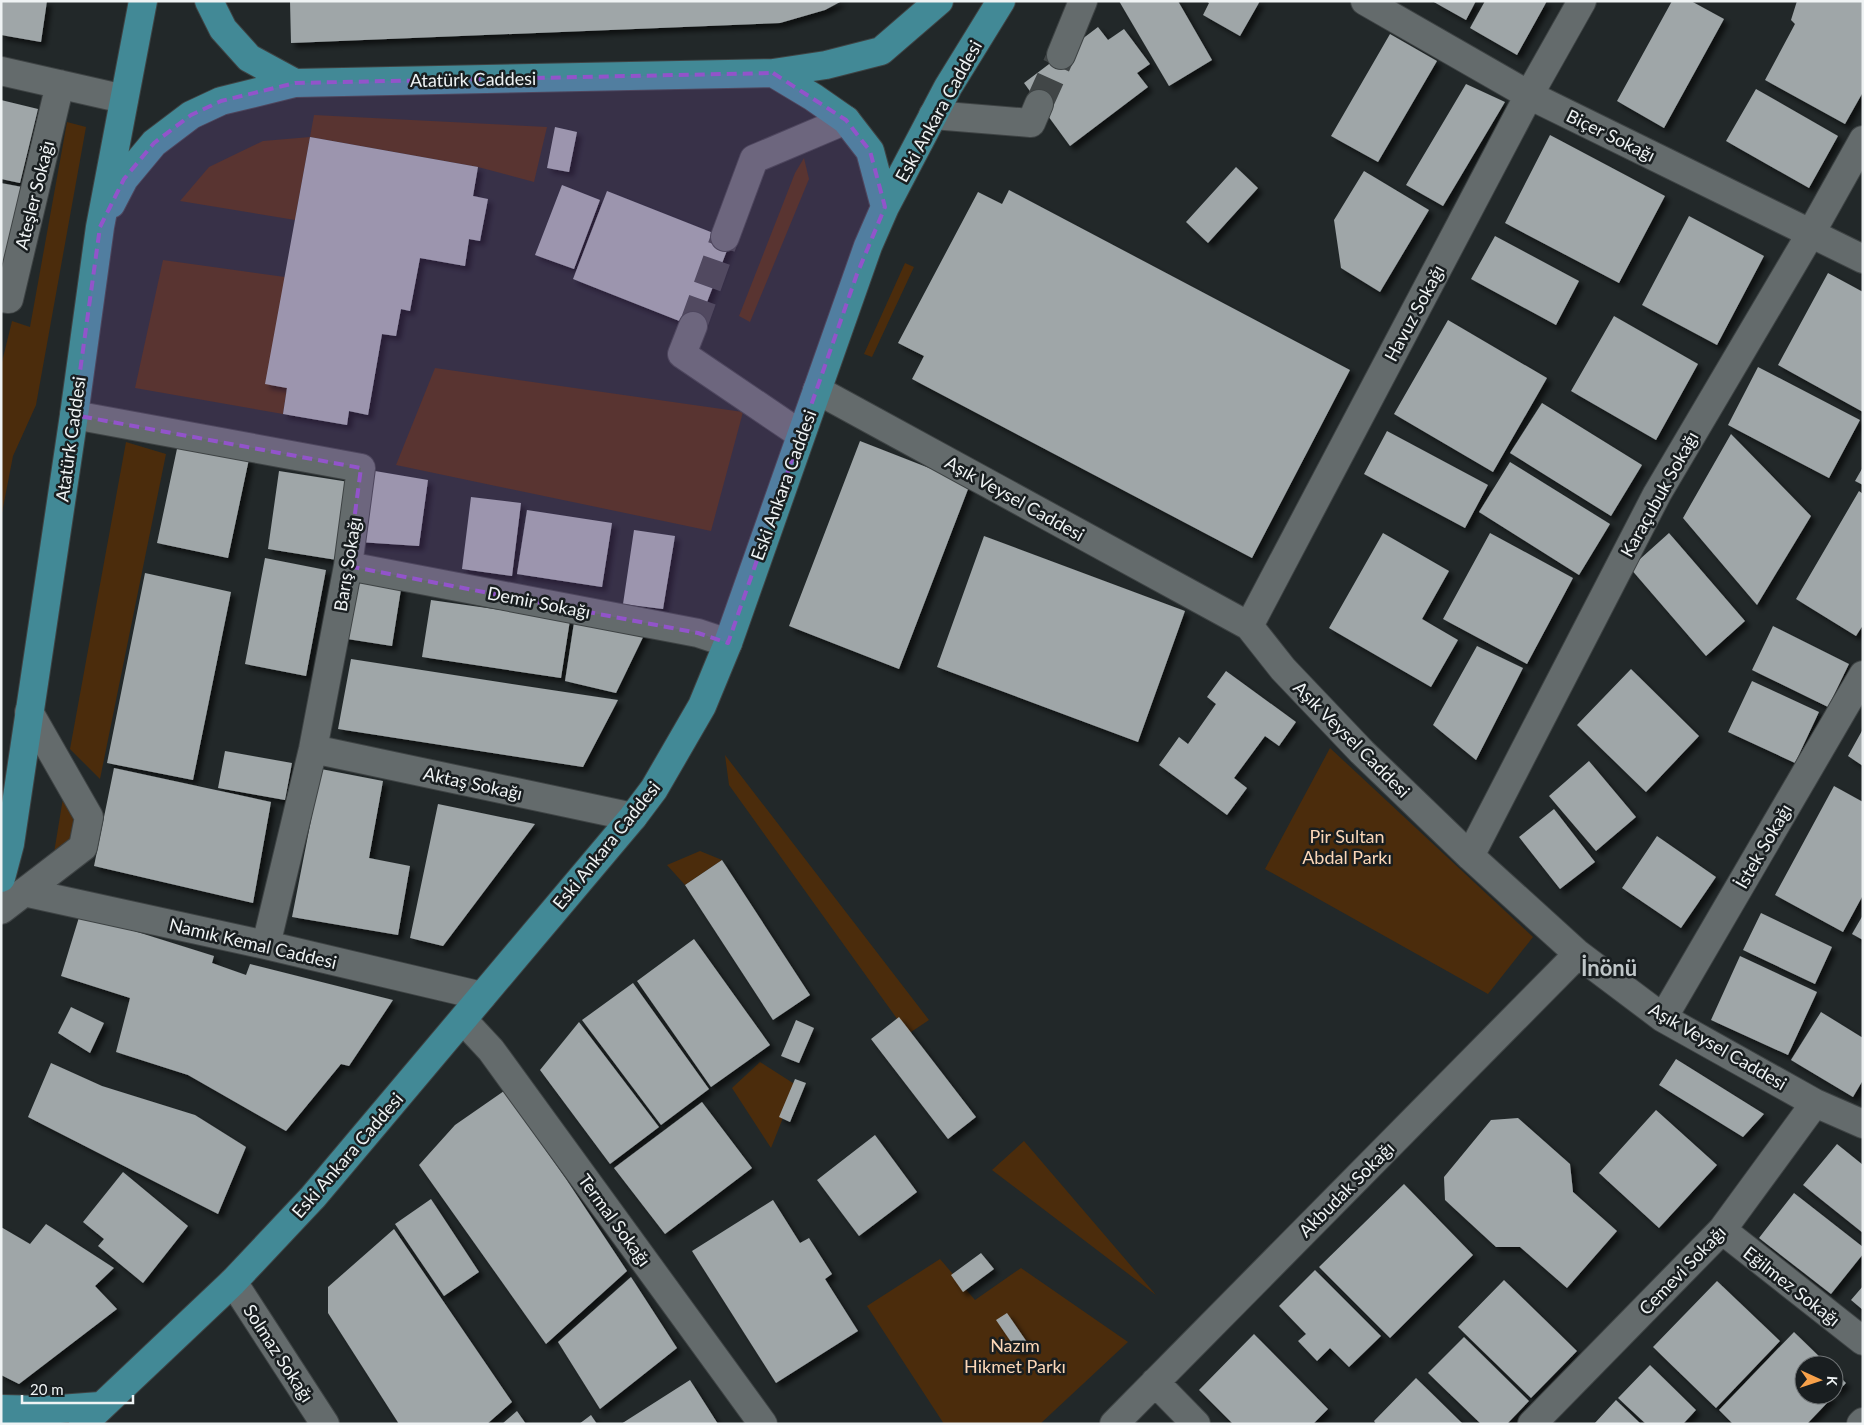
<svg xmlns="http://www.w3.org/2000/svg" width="1864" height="1425" font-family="Lato,sans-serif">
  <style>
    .green { fill: #4b2c0c }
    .building { fill: #9fa6a8; filter: url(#shadow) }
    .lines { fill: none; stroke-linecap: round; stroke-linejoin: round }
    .minor-tunnel { stroke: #414647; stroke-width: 28; stroke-dasharray: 28 14; stroke-linecap: butt }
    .minor-casing { stroke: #3e4344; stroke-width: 30 }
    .major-casing { stroke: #3e4344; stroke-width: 30 }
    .minor { stroke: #646b6c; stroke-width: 28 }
    .major { stroke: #428996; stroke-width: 28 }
    .marked { fill: #9254ca; fill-opacity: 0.2; stroke: #9254ca; stroke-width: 4; stroke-dasharray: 10 6; stroke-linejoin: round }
    .labels { text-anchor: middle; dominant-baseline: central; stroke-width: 5; stroke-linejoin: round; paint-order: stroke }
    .street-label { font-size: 18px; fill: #eff3f4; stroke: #191e20 }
    .park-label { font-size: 18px; fill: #fcd7b7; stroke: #191e20 }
    .district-label { font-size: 22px; font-weight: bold; fill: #bfc6c8; stroke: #191e20 }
  </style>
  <defs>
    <filter id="shadow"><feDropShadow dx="4.5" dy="4.5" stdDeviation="2.5" flood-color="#0009"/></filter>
  </defs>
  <rect width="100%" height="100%" fill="#222829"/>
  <path class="green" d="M314,115L547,127L534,182L478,167L310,137L295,220L180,201L209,167L263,141L310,137Z
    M67,122L86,127L36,405L13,456L1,518V366L12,321L30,327Z
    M804,158L809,179L750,322L739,316L795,173Z
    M163,260L285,277L287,388L283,414L135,388Z
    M905,263L914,267L872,357L864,354Z
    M435,368L743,412L711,531L396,465Z
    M126,442L166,454L100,779L70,749Z
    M1330,748L1533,937L1488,994L1265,869Z
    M725,755L929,1020L908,1034L729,785Z
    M65,786L82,832L52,865Z
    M700,851L722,860L685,885L667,865Z
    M760,1062L796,1085L771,1148L732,1088Z
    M1024,1141L1156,1295L992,1170Z
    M940,1259L975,1300L1021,1268L1128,1342L1040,1424H944L867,1306Z"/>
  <path class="building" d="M1,1H47L41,42L1,35Z
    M290,1H842L825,10L780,23L291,43Z
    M1119,1H1178L1212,60L1169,86Z
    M1206,1H1260L1240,36L1203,15L1209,3Z
    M1432,1H1476L1466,20Z
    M1485,1H1547L1517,55L1470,28Z
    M1672,1H1691L1724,19L1664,128L1617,101Z
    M1797,1H1863V92L1845,124L1765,80L1795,24L1791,20Z
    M1098,27L1108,40L1124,29L1150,64L1137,73L1148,87L1070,146L1024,83Z
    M1390,34L1437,61L1378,162L1331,136Z
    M1466,84L1505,102L1443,206L1406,185Z
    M1756,89L1838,136L1809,188L1726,141Z
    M1,100L38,109L20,183L1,179Z
    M555,127L577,132L569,172L547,168Z
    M1550,135L1665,196L1619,283L1505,223Z
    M310,137L478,167L473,196L488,199L480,241L469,239L465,266L420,258L410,311L401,309L396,336L382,334L368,415L349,411L347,425L283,414L287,388L265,384Z
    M1236,167L1258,188L1208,243L1186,222Z
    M1364,171L1429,210L1380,292L1341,268L1334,220Z
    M1,183L22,187L1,285Z
    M562,185L600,200L574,269L535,255Z
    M1009,190L1350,370L1252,558L912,379L924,356L898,343L978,192L1002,204Z
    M607,191L731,240L697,328L573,279Z
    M1689,216L1764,256L1717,345L1642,305Z
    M1495,236L1579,281L1556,325L1471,279Z
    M1828,273L1863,292V412L1778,365Z
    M1614,316L1698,364L1656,440L1571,391Z
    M1448,320L1547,378L1493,472L1394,414Z
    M1758,367L1860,420L1829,478L1728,425Z
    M1542,403L1642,465L1611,516L1510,453Z
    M1387,431L1488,485L1465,528L1364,474Z
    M1731,434L1811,516L1757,605L1683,518Z
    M860,441L970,484L899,669L789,626Z
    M178,444L249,459L228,558L157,543Z
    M1510,462L1610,524L1579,575L1479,512Z
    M1863,467V485L1855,481Z
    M369,470L428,480L419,546L359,542Z
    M279,471L349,482L337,560L268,549Z
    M1859,491L1863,494V625L1856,636L1796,599Z
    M471,497L521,503L512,576L462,569Z
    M527,510L612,523L602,587L517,574Z
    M634,530L675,536L663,609L623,604Z
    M1383,533L1449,571L1422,619L1458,640L1431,687L1329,628Z
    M1490,533L1573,578L1527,664L1443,619Z
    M1669,533L1745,621L1706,656L1630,568Z
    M984,536L1185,611L1138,742L937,667Z
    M265,558L326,570L306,676L245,664Z
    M145,573L231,592L193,780L107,763Z
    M351,575L402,583L392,646L341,638Z
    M431,600L570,620L561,678L422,657Z
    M575,616L646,631L616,693L565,681Z
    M1773,626L1849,664L1828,707L1752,670Z
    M1477,646L1523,668L1476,760L1433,725Z
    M351,659L512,684L618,700L583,767L338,729Z
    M1631,669L1699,736L1646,792L1577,725Z
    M1226,671L1296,722L1279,746L1265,736L1234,778L1247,788L1227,815L1159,765L1179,737L1188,744L1216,704L1207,697Z
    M1752,681L1819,712L1795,763L1728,732Z
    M1863,729V766L1848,756Z
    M225,751L292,763L285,800L218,788Z
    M1589,761L1636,817L1596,851L1549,796Z
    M114,768L271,802L253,903L94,866Z
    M321,769L383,781L369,858L410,866L398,935L292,917Z
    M1834,786L1863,802V895L1843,932L1775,895Z
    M438,804L535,824L443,946L410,938Z
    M1554,809L1595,862L1560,889L1519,837Z
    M1657,836L1716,877L1681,928L1622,888Z
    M722,860L810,995L773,1020L685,885Z
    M1761,913L1832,947L1815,984L1743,950Z
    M80,914L214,956L212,963L246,975L250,964L393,1000L349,1066L341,1064L286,1131L188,1075L116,1052L130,998L61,976Z
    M1863,915V940L1852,934Z
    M694,939L770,1045L711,1087L637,981Z
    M1740,956L1817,992L1788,1055L1711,1020Z
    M633,983L709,1089L661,1125L582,1020Z
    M71,1007L104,1023L90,1053L58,1033Z
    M1821,1012L1863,1038V1080L1853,1097L1791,1060Z
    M899,1017L976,1117L948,1139L871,1039Z
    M796,1020L814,1028L799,1063L781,1056Z
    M579,1022L659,1127L610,1164L540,1070Z
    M1676,1059L1764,1114L1743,1137L1659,1085Z
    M51,1063L102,1086L195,1115L246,1147L218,1214L28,1117Z
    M795,1079L806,1083L790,1122L779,1117Z
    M504,1091L566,1179L627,1271L546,1344L419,1165L455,1125Z
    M702,1102L752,1168L665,1234L614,1168Z
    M1656,1110L1717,1165L1659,1228L1599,1173Z
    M1518,1118L1570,1164L1573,1192L1617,1231L1567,1288L1520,1247H1496L1445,1200L1444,1177L1491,1120Z
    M875,1135L917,1192L859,1236L817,1180Z
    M1837,1144L1863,1165V1233L1803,1185Z
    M123,1172L188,1226L143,1283L98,1246L104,1239L83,1222Z
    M1404,1184L1473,1255L1390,1338L1319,1267Z
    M1794,1193L1863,1247V1254L1831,1294L1759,1238Z
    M431,1199L479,1272L444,1296L395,1224Z
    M773,1200L800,1243L809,1238L832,1274L825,1279L858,1331L776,1383L692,1251Z
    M46,1224L114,1268L95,1286L117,1309L19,1384L1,1375V1227L30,1244Z
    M394,1229L512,1402L487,1424H399L328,1313V1287Z
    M981,1253L994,1269L963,1292L951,1275Z
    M1315,1270L1381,1336L1349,1367L1330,1348L1317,1361L1298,1341L1306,1334L1279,1306Z
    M631,1277L677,1348L600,1409L558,1342Z
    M1504,1280L1577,1351L1531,1398L1458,1327Z
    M1717,1281L1780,1341L1716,1408L1653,1347Z
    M1863,1286V1310L1851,1300Z
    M1007,1313L1029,1345L1018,1352L996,1320Z
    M1794,1332L1828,1365H1804V1395H1834V1371L1846,1383L1807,1424H1733L1719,1410Z
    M1254,1334L1328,1409L1313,1424H1233L1199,1390Z
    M1464,1337L1529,1401L1507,1424H1481L1428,1373Z
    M1650,1365L1696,1410L1683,1424H1646L1618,1398Z
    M1416,1378L1463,1424H1376L1374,1421Z
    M690,1380L718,1424H621Z
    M1616,1400L1641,1424H1594Z
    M517,1411L526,1424H502Z
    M591,1415L597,1424H579Z"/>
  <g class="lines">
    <path class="minor-tunnel" d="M1039,104L1061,55
      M693,326L725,237"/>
    <g class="minor-casing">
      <path id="minor" d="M1365,1L1529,95L1863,259
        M1061,55L1083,1
        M1,71L124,99
        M933,115L1031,123L1039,104
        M725,237L754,159L846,120
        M1,298L9,299L60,84
        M693,326L682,354L800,434
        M817,390L1249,626L1283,669L1362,752L1470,856L1578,954L1663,1018L1815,1103L1863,1124
        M74,415L361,468L348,566L313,749L266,945
        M348,566L698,633L728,643
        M1249,626L1529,95L1582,1
        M313,749L633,817
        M1470,856L1657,494L1811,233L1863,140
        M24,892L266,945L482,996
        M1,910L83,847L89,817L29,712
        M1663,1018L1863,675
        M463,1020L491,1050L763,1424
        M1722,1230L1863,1341
        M233,1282L325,1424
        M1155,1382L1196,1424
        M1114,1424L1578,954
        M1532,1424L1722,1230L1815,1103
        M1861,1424L1863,1422"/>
    </g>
    <g class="major-casing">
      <path id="major" d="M209,1L223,29L249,58L295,83L773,73L826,65L881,51L939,1
        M773,73L813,97L846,120L870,151L885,207
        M111,204L124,179L154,143L191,115L221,101L295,83
        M1,878L10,844L74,415L100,227L143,1
        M1,1409L46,1410L100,1406
        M83,1424L233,1282L313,1197L633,817L654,789L702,706L728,643L868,246L885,207L948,87L1001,1"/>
    </g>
    <use href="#minor" class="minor"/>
    <use href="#major" class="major"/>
  </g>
  <path class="marked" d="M773,73L846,120L870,151L885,207L857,274L728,643L698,633L348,566L361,468L74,415L100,227L124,179L154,143L191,115L221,101L295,83Z"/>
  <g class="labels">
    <g class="street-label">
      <text transform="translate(473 79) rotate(-1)">Atatürk Caddesi</text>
      <text transform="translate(938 111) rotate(-61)">Eski Ankara Caddesi</text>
      <text transform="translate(1611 135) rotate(26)">Biçer Sokağı</text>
      <text transform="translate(34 195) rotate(-76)">Ateşler Sokağı</text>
      <text transform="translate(1414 313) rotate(-62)">Havuz Sokağı</text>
      <text transform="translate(70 439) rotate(-82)">Atatürk Caddesi</text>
      <text transform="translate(783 485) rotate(-70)">Eski Ankara Caddesi</text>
      <text transform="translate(1659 494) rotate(-61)">Karaçubuk Sokağı</text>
      <text transform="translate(1015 498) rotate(29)">Aşık Veysel Caddesi</text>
      <text transform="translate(347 564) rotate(-81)">Barış Sokağı</text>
      <text transform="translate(539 602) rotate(11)">Demir Sokağı</text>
      <text transform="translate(1352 739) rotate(45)">Aşık Veysel Caddesi</text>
      <text transform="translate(473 783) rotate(12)">Aktaş Sokağı</text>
      <text transform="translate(606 845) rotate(-51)">Eski Ankara Caddesi</text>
      <text transform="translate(1763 846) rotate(-60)">İstek Sokağı</text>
      <text transform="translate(253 943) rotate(13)">Namık Kemal Caddesi</text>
      <text transform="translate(1718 1046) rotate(30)">Aşık Veysel Caddesi</text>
      <text transform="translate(347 1155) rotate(-49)">Eski Ankara Caddesi</text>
      <text transform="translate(1346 1189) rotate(-45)">Akbudak Sokağı</text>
      <text transform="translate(615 1220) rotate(54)">Termal Sokağı</text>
      <text transform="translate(1682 1270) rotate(-46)">Cemevi Sokağı</text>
      <text transform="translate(1792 1286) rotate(38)">Eğilmez Sokağı</text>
      <text transform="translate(279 1353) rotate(57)">Solmaz Sokağı</text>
    </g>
    <g class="park-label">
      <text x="1347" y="836">Pir Sultan<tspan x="1347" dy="21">Abdal Parkı</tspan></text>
      <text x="1015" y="1345">Nazım<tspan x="1015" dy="21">Hikmet Parkı</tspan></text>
    </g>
    <g class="district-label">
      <text x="1609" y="967">İnönü</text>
    </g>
  </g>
  <rect width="1864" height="1425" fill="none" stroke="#eff3f4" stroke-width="5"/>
  <g transform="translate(1819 1380) rotate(93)"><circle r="24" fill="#191e20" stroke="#6f7375"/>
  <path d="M0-4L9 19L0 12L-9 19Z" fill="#f8a14a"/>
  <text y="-8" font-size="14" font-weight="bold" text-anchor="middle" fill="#eff3f4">K</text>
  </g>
  <path d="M22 1395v8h111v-8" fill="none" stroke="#eff3f4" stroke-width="2.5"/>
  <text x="30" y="1395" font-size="15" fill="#eff3f4" stroke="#191e20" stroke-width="4" paint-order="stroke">20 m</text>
</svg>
